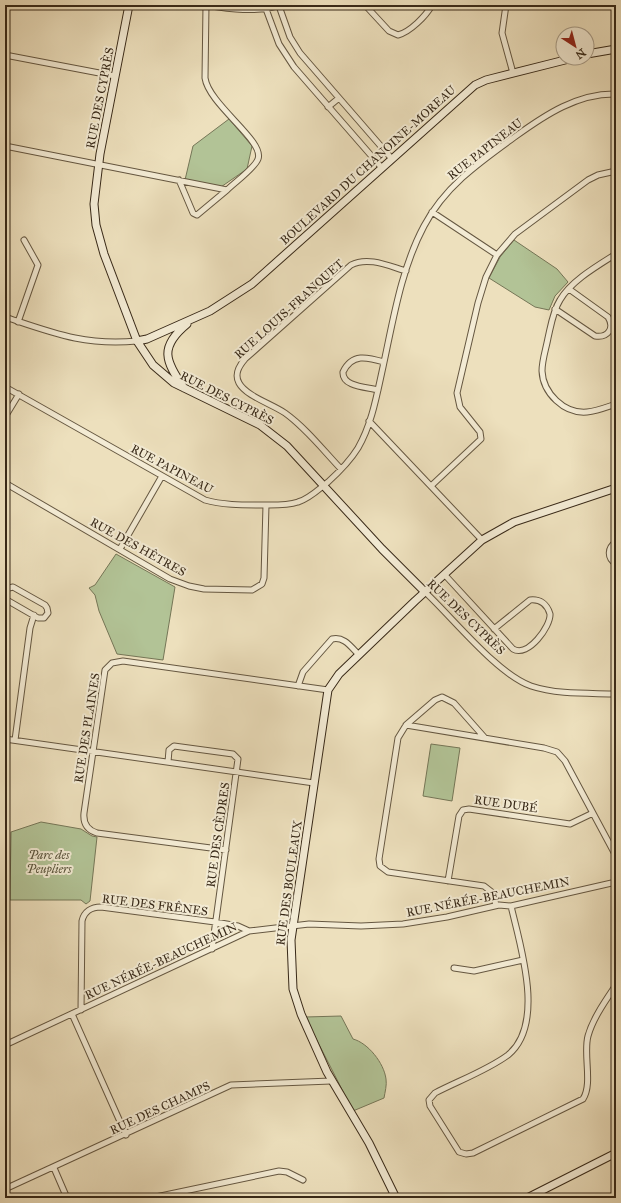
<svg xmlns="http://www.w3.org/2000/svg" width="621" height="1203" font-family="'IM FELL Great Primer',serif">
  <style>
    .green { fill: #b2c396; stroke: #757657 }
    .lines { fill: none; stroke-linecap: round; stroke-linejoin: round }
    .street-casing { stroke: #655741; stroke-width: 7 }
    .secondary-casing { stroke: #382918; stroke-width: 9 }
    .street { stroke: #f3ebd4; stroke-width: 5 }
    .secondary { stroke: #f3ebd4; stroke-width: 7 }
    .labels { text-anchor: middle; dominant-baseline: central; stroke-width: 4; stroke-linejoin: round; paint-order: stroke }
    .street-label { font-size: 12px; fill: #382918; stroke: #f3ebd4 }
    .park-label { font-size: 12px; font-style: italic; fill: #565038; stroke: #f3ebd4 }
  </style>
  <rect width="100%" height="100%" fill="#ede0bd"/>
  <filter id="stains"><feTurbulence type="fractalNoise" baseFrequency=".005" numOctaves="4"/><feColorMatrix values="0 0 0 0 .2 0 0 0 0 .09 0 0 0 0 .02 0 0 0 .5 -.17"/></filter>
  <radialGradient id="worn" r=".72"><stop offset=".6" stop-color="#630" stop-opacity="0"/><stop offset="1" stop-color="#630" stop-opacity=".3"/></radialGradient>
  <path class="green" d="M223,5H280L261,8Z
    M229,119L252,146L247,169L218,189L185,180L193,146Z
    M514,240L557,269L568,282L555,296L549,310L535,307L489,278L500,257Z
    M116,554L175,587L163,660L117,654L99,611L95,595L89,588L95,585Z
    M431,744L460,748L452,801L423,796Z
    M41,822L81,829L92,836L97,837L90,901L86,904L81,900H10L11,832Z
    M341,1016L353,1039C368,1043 384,1063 386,1079C387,1085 385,1092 384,1098L353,1111L305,1017Z
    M616,1191V1198H598Z"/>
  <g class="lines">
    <g class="street-casing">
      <path id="street" d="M205,5C230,9 256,13 281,5
        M365,5L389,31L398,35C410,32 426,16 432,5
        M506,5L502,33L513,73
        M279,6L290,37L300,53L392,159
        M266,9L279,44L294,67L382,168
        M5,55L115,76
        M328,107L339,98
        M5,146L227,190C234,183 255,168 258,159C265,141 209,105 205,78L206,5
        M179,180L193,213L197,215L227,190
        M432,212L497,255
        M616,254C597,266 571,281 560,300C553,311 551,325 548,338C546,349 542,360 542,371C543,393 564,414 587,412C597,411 607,407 616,404
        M555,309L595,336C608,338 615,328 608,317L569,289
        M5,317C53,333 85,346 137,341
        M18,322L38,265L24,240
        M5,387L205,500C222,505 241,505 259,505C272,505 286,506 298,502C309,499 319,489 328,482C339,472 350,461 358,448C372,424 377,394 383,367C393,321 401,269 424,226C445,186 480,162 516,136C545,115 578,93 616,94
        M378,390C367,387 342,387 343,372C352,353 367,357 384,362
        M5,417L19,394
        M369,421L482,540
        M341,469C323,450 306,428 285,413C272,404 246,396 239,383C234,374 239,366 245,359L351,265C368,256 389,266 406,271
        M5,483L170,579L189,586L204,589L252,590L262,584L264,578L266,505
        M431,486L481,439L480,432L460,407L457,393L478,303L486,277L497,255L515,234L588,180L598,175L616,171
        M616,542C607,548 607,558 616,564
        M120,549L162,476
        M444,574L513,649C528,658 551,626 550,614C547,604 540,599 530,600L494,629
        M5,589L13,587L45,605L47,608L48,613L44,618H38L5,599
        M425,592C453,618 497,674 531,686C558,695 589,693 616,694
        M298,686L303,672L332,639C344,636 351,647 359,655
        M406,725L435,700L442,697L454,703L485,738
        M5,739L314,783
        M15,740L30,628L34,615
        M168,762L169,750L174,746L233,754L238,759L212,949
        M5,829V869
        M226,850L97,833C87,830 83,823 84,813L105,670L112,663L123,661L328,690
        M448,881L459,816L463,810L469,809L570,824L593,813
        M496,905L493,893L484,886L388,872L380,866L379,859L398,738L406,725L544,748L557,752L565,761L616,856
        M511,906C520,945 546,1024 508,1055C488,1070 458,1081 435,1093L429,1100L430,1106L459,1152L466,1154L473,1153L583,1099C593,1084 583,1054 588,1036C593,1018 606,1000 616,985
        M454,968L474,971L523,960
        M81,1010L82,921C84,912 91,907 101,907L215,922L238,926L249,931
        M72,1014L126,1135
        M5,1045L249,931L309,924L361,926L403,924L447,917L499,905L511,906L616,882
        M54,1168L67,1198
        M5,1189L231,1085L331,1081
        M151,1198L279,1171L287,1172L303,1180"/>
    </g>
    <g class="secondary-casing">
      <path id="secondary" d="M129,5L100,154L94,204L96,225L104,254L137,341L153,365L174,383L260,425L287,446L382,549L425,592
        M587,54L616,49
        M137,341L147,339L210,311L252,284L475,85L486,80L573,58
        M184,388C165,361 159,347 187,324
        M396,1198L369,1143L327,1072L301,1014L293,989L291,940L328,690L339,674L415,601L482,540L514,522L616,488
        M527,1198L616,1153"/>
    </g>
    <use href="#street" class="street"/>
    <use href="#secondary" class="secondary"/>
  </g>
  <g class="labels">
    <g class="street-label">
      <text transform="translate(100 98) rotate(-79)">RUE DES CYPRÈS</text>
      <text transform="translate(485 149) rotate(-38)">RUE PAPINEAU</text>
      <text transform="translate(368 165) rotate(-42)">BOULEVARD DU CHANOINE-MOREAU</text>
      <text transform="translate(289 309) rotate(-42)">RUE LOUIS-FRANQUET</text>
      <text transform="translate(227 398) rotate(27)">RUE DES CYPRÈS</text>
      <text transform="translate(172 469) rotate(28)">RUE PAPINEAU</text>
      <text transform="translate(138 547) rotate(29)">RUE DES HÊTRES</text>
      <text transform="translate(466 617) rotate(44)">RUE DES CYPRÈS</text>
      <text transform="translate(87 728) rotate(-81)">RUE DES PLAINES</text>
      <text transform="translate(506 804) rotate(8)">RUE DUBÉ</text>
      <text transform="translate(218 835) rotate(-82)">RUE DES CÈDRES</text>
      <text transform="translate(289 883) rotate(-82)">RUE DES BOULEAUX</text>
      <text transform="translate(488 897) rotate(-11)">RUE NÉRÉE-BEAUCHEMIN</text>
      <text transform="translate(155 905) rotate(7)">RUE DES FRÊNES</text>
      <text transform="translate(161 961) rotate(-25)">RUE NÉRÉE-BEAUCHEMIN</text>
      <text transform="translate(160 1108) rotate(-25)">RUE DES CHAMPS</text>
    </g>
    <g class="park-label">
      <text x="49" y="855">Parc des<tspan x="49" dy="14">Peupliers</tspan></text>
    </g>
  </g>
  <rect width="621" height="1203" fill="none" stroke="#ede0bd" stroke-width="20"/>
  <rect x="6" y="6" width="609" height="1191" fill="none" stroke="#382918" stroke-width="2"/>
  <rect x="10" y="10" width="601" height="1183" fill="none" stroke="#382918"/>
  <g transform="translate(575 46) rotate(144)"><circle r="19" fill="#f3ebd4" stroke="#a89d89"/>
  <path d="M0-3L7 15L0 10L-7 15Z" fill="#8f2418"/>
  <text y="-6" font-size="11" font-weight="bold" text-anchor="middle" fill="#382918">N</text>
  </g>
  <rect width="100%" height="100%" filter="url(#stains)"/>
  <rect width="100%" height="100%" fill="url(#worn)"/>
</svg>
